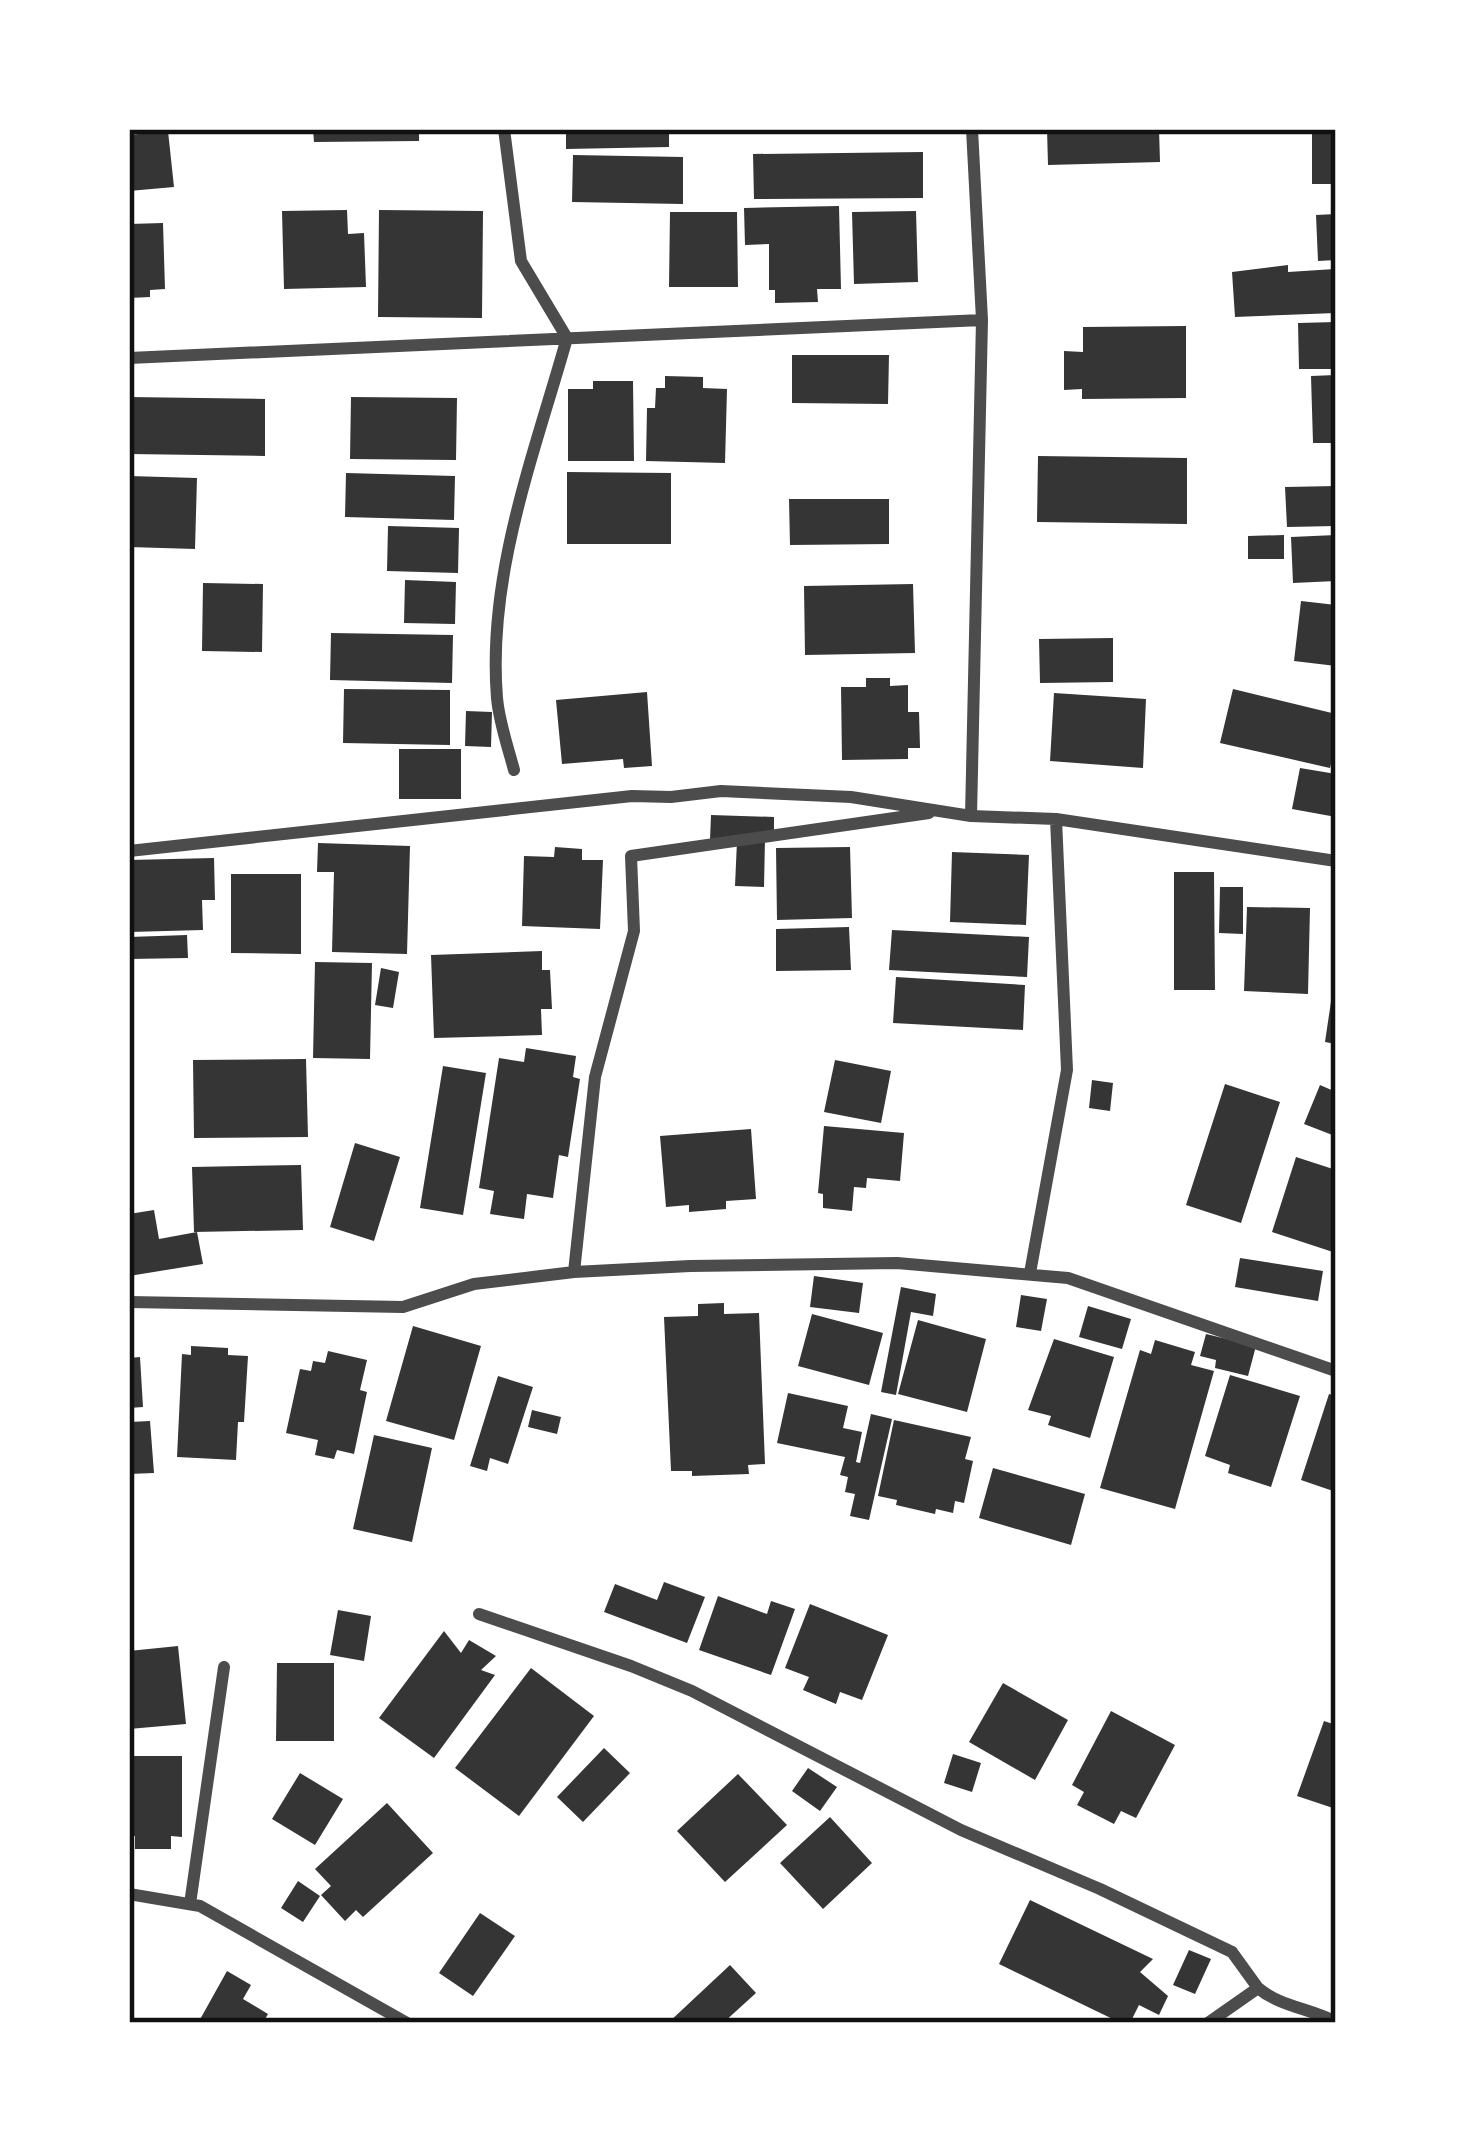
<svg xmlns="http://www.w3.org/2000/svg" width="1465" height="2152" font-family="Lato,sans-serif">
  <style>
    .building { fill: #353535 }
    .lines { fill: none; stroke-linecap: round; stroke-linejoin: round }
    .minor { stroke: #4c4c4c; stroke-width: 12 }
    .neatline { fill: none; stroke: #111; stroke-width: 4.5 }
  </style>
  <rect width="100%" height="100%" fill="#fff"/>
  <path class="building" d="M313,129H419V141L314,142Z
    M566,129H669V147L566,149Z
    M1047,129H1159L1160,162L1048,165Z
    M1312,129H1336V184H1312Z
    M168,131L174,187L129,191V135Z
    M923,152V198L754,199L753,154Z
    M573,155L683,157V204L572,202Z
    M839,206L841,289H817L818,302L775,303V290H769V244L745,245L744,208Z
    M347,210L348,234L364,233L366,287L284,289L282,211Z
    M379,210L483,211L482,318L378,317Z
    M916,211L918,282L854,284L852,212Z
    M670,212H737L738,287H669Z
    M1336,214V260L1318,261L1316,215Z
    M163,223L165,289L150,290V297L129,298V224Z
    M1288,265V272L1335,269L1336,313L1235,317L1232,272Z
    M1336,322V369H1299L1298,323Z
    M1186,326V398L1082,399V389L1064,390V351L1083,352V327Z
    M792,355H889L888,404L792,403Z
    M1336,375V443H1313L1311,376Z
    M665,376L703,377V388L727,389L725,463L646,461L647,408H655L656,388H665Z
    M593,381H633L634,461H568V389H593Z
    M129,397L265,399V456L129,454Z
    M351,397L457,398L456,460L350,459Z
    M1038,456L1187,458V524L1037,522Z
    M567,472L671,473V544H567Z
    M346,473L455,476L454,520L345,517Z
    M129,476L197,478L195,549L129,547Z
    M1336,486V526L1287,527L1285,487Z
    M789,499H889V544L790,545Z
    M388,526L459,528L458,573L387,571Z
    M1284,535V559H1248V536Z
    M1336,535V581L1293,583L1291,537Z
    M405,580L456,582L455,624L404,623Z
    M203,583L263,584L262,652L202,651Z
    M913,584L915,653L805,655L804,586Z
    M1301,601L1336,605V666L1294,661Z
    M331,633L453,635L452,683L330,680Z
    M1113,638V682L1040,683L1039,639Z
    M866,678H890V686L908,685V712H919L920,748H908V759L842,760L841,687H866Z
    M344,689L450,690V745L343,743Z
    M1233,689L1336,714V744L1330,768L1220,743Z
    M647,692L652,766L624,768L623,759L562,764L556,700Z
    M1054,693L1146,699L1143,768L1050,761Z
    M466,711L492,712L491,747L465,746Z
    M399,749H461V799H399Z
    M1300,768L1336,774V817L1292,809Z
    M711,815L774,817V839H765L764,887L735,886L737,841L710,840Z
    M318,843L410,846L407,954L332,952L334,872H317Z
    M555,847L582,849V860H603L600,929L522,926L524,856L554,857Z
    M850,847L852,918L777,920L776,848Z
    M952,852L1029,855L1026,925L950,922Z
    M214,858L215,900H202L203,930L129,932V860Z
    M1174,872H1214L1215,990H1174Z
    M231,874H301V954L231,953Z
    M1220,887H1243V934L1219,933Z
    M1247,907L1310,908L1308,994L1244,991Z
    M849,927L851,970L776,971V929Z
    M892,930L1029,937L1027,977L889,970Z
    M187,935L188,958L129,959V937Z
    M542,951V970H550L552,1009H541L542,1035L434,1038L431,955Z
    M315,962L372,963L370,1059L313,1058Z
    M381,968L399,972L393,1008L375,1005Z
    M896,977L1025,985L1023,1030L893,1023Z
    M1333,988H1336V1044L1325,1042Z
    M526,1048L576,1056L573,1077L580,1079L568,1157L559,1155L553,1198L527,1194L524,1219L490,1214L494,1191L479,1188L499,1058L524,1062Z
    M306,1059L308,1137L194,1138L193,1060Z
    M835,1060L891,1071L881,1123L824,1112Z
    M443,1066L486,1073L463,1215L420,1208Z
    M1092,1080L1113,1083L1110,1111L1089,1108Z
    M1225,1084L1280,1102L1241,1223L1186,1205Z
    M1320,1085L1336,1092L1335,1136L1304,1124Z
    M824,1126L904,1133L900,1181L867,1178L866,1188L854,1187L852,1211L823,1208V1194L818,1193Z
    M751,1129L756,1199L726,1201V1209L689,1212V1205L666,1207L660,1136Z
    M355,1143L400,1157L374,1241L330,1227Z
    M1296,1157L1336,1170V1253L1272,1232Z
    M301,1165L303,1230L194,1232L192,1167Z
    M154,1210L159,1239L197,1232L203,1264L129,1276V1214Z
    M1240,1258L1323,1271L1318,1301L1235,1287Z
    M814,1276L863,1283L859,1313L810,1307Z
    M901,1287L936,1294L933,1316L911,1312L896,1395L881,1392Z
    M1021,1295L1047,1299L1041,1331L1016,1327Z
    M724,1303V1314L759,1313L765,1464L748,1465L749,1474L692,1476V1471H671L664,1317L698,1316V1304Z
    M1088,1306L1131,1319L1122,1349L1079,1337Z
    M812,1314L883,1333L869,1385L798,1366Z
    M918,1320L986,1339L967,1412L898,1394Z
    M413,1326L481,1346L454,1440L386,1421Z
    M1206,1334L1256,1346L1248,1376L1215,1368L1216,1360L1200,1356Z
    M1054,1339L1114,1357L1090,1438L1048,1425L1051,1416L1028,1410Z
    M1155,1340L1195,1352L1191,1365L1214,1371L1175,1509L1100,1488L1140,1350L1151,1354Z
    M191,1346L228,1348V1355L248,1356L244,1422H238L236,1460L177,1457L182,1354L191,1355Z
    M328,1351L367,1360L360,1390L367,1392L354,1454L337,1450L334,1459L315,1455L318,1440L286,1433L300,1369L311,1371L313,1361L325,1363Z
    M140,1357L143,1407L129,1408V1358Z
    M1230,1375L1300,1396L1271,1487L1228,1473L1230,1465L1205,1456Z
    M498,1376L533,1387L508,1464L490,1458L487,1471L470,1466Z
    M788,1393L848,1406L843,1428L862,1432L856,1462L860,1463L871,1414L892,1419L869,1520L850,1516L855,1494L845,1492L848,1477L840,1475L845,1457L777,1443Z
    M1329,1394L1336,1396V1492L1301,1480Z
    M532,1410L561,1417L557,1434L528,1427Z
    M894,1420L971,1437L965,1459L973,1461L964,1503L955,1501L953,1513L936,1509L935,1514L896,1505L897,1500L878,1496Z
    M150,1421L154,1473L129,1474V1422Z
    M374,1435L432,1448L412,1542L353,1529Z
    M993,1468L1085,1494L1071,1545L979,1518Z
    M664,1582L705,1597L687,1643L604,1612L615,1584L657,1600Z
    M718,1596L767,1614L771,1601L795,1609L771,1675L699,1650Z
    M810,1604L888,1635L862,1700L840,1692L836,1704L803,1690L809,1677L785,1668Z
    M338,1610L371,1616L364,1661L330,1655Z
    M444,1631L461,1653L469,1640L496,1656L481,1670L495,1675L434,1758L379,1718Z
    M178,1646L186,1724L129,1729V1651Z
    M277,1663H334V1741H276Z
    M531,1668L594,1716L519,1816L455,1768Z
    M1003,1683L1068,1720L1035,1780L969,1742Z
    M1111,1711L1175,1745L1136,1818L1121,1811L1114,1824L1077,1805L1084,1792L1072,1785Z
    M1324,1721L1336,1725V1809L1297,1796Z
    M604,1748L630,1773L583,1822L557,1797Z
    M953,1754L981,1763L972,1792L944,1783Z
    M129,1756H182V1837L171,1836V1849H135V1836H129Z
    M808,1768L837,1787L820,1811L792,1791Z
    M300,1773L343,1799L315,1845L272,1819Z
    M738,1774L787,1825L725,1882L677,1831Z
    M387,1803L433,1853L363,1917L356,1910L345,1921L321,1895L331,1886L315,1869Z
    M830,1817L872,1863L823,1909L780,1863Z
    M298,1881L320,1896L303,1922L281,1908Z
    M1030,1900L1153,1959L1140,1972L1168,1996L1159,2015L1139,2005L1130,2023H1121L999,1964Z
    M480,1913L515,1936L473,1996L439,1973Z
    M1189,1950L1211,1959L1195,1994L1173,1985Z
    M730,1965L756,1993L723,2023H668Z
    M227,1971L251,1985L243,1999L268,2014L263,2023H198Z"/>
  <g class="lines">
    <path class="minor" d="M504,129L521,261L567,338C534,455 487,575 497,698C499,722 508,747 514,770
      M129,358L982,320
      M971,816L982,320L972,129
      M129,851L632,796L671,797L721,791L851,797L971,816L1056,819L1336,861
      M574,1272L595,1077L634,931L631,856L929,813
      M1030,1273L1067,1070L1056,819
      M129,1302L403,1307L474,1284L574,1272L690,1266L897,1263L1068,1278L1336,1371
      M479,1614L631,1666L692,1691L961,1830L1100,1889L1232,1952L1258,1988
      M129,1894L200,1906L407,2023
      M190,1904L224,1667
      M1208,2023L1258,1988C1281,2007 1309,2008 1336,2022"/>
  </g>
  <rect width="1465" height="2152" fill="none" stroke="#ffffff" stroke-width="264"/>
  <rect x="132" y="132" width="1201" height="1888" class="neatline"/>
</svg>
